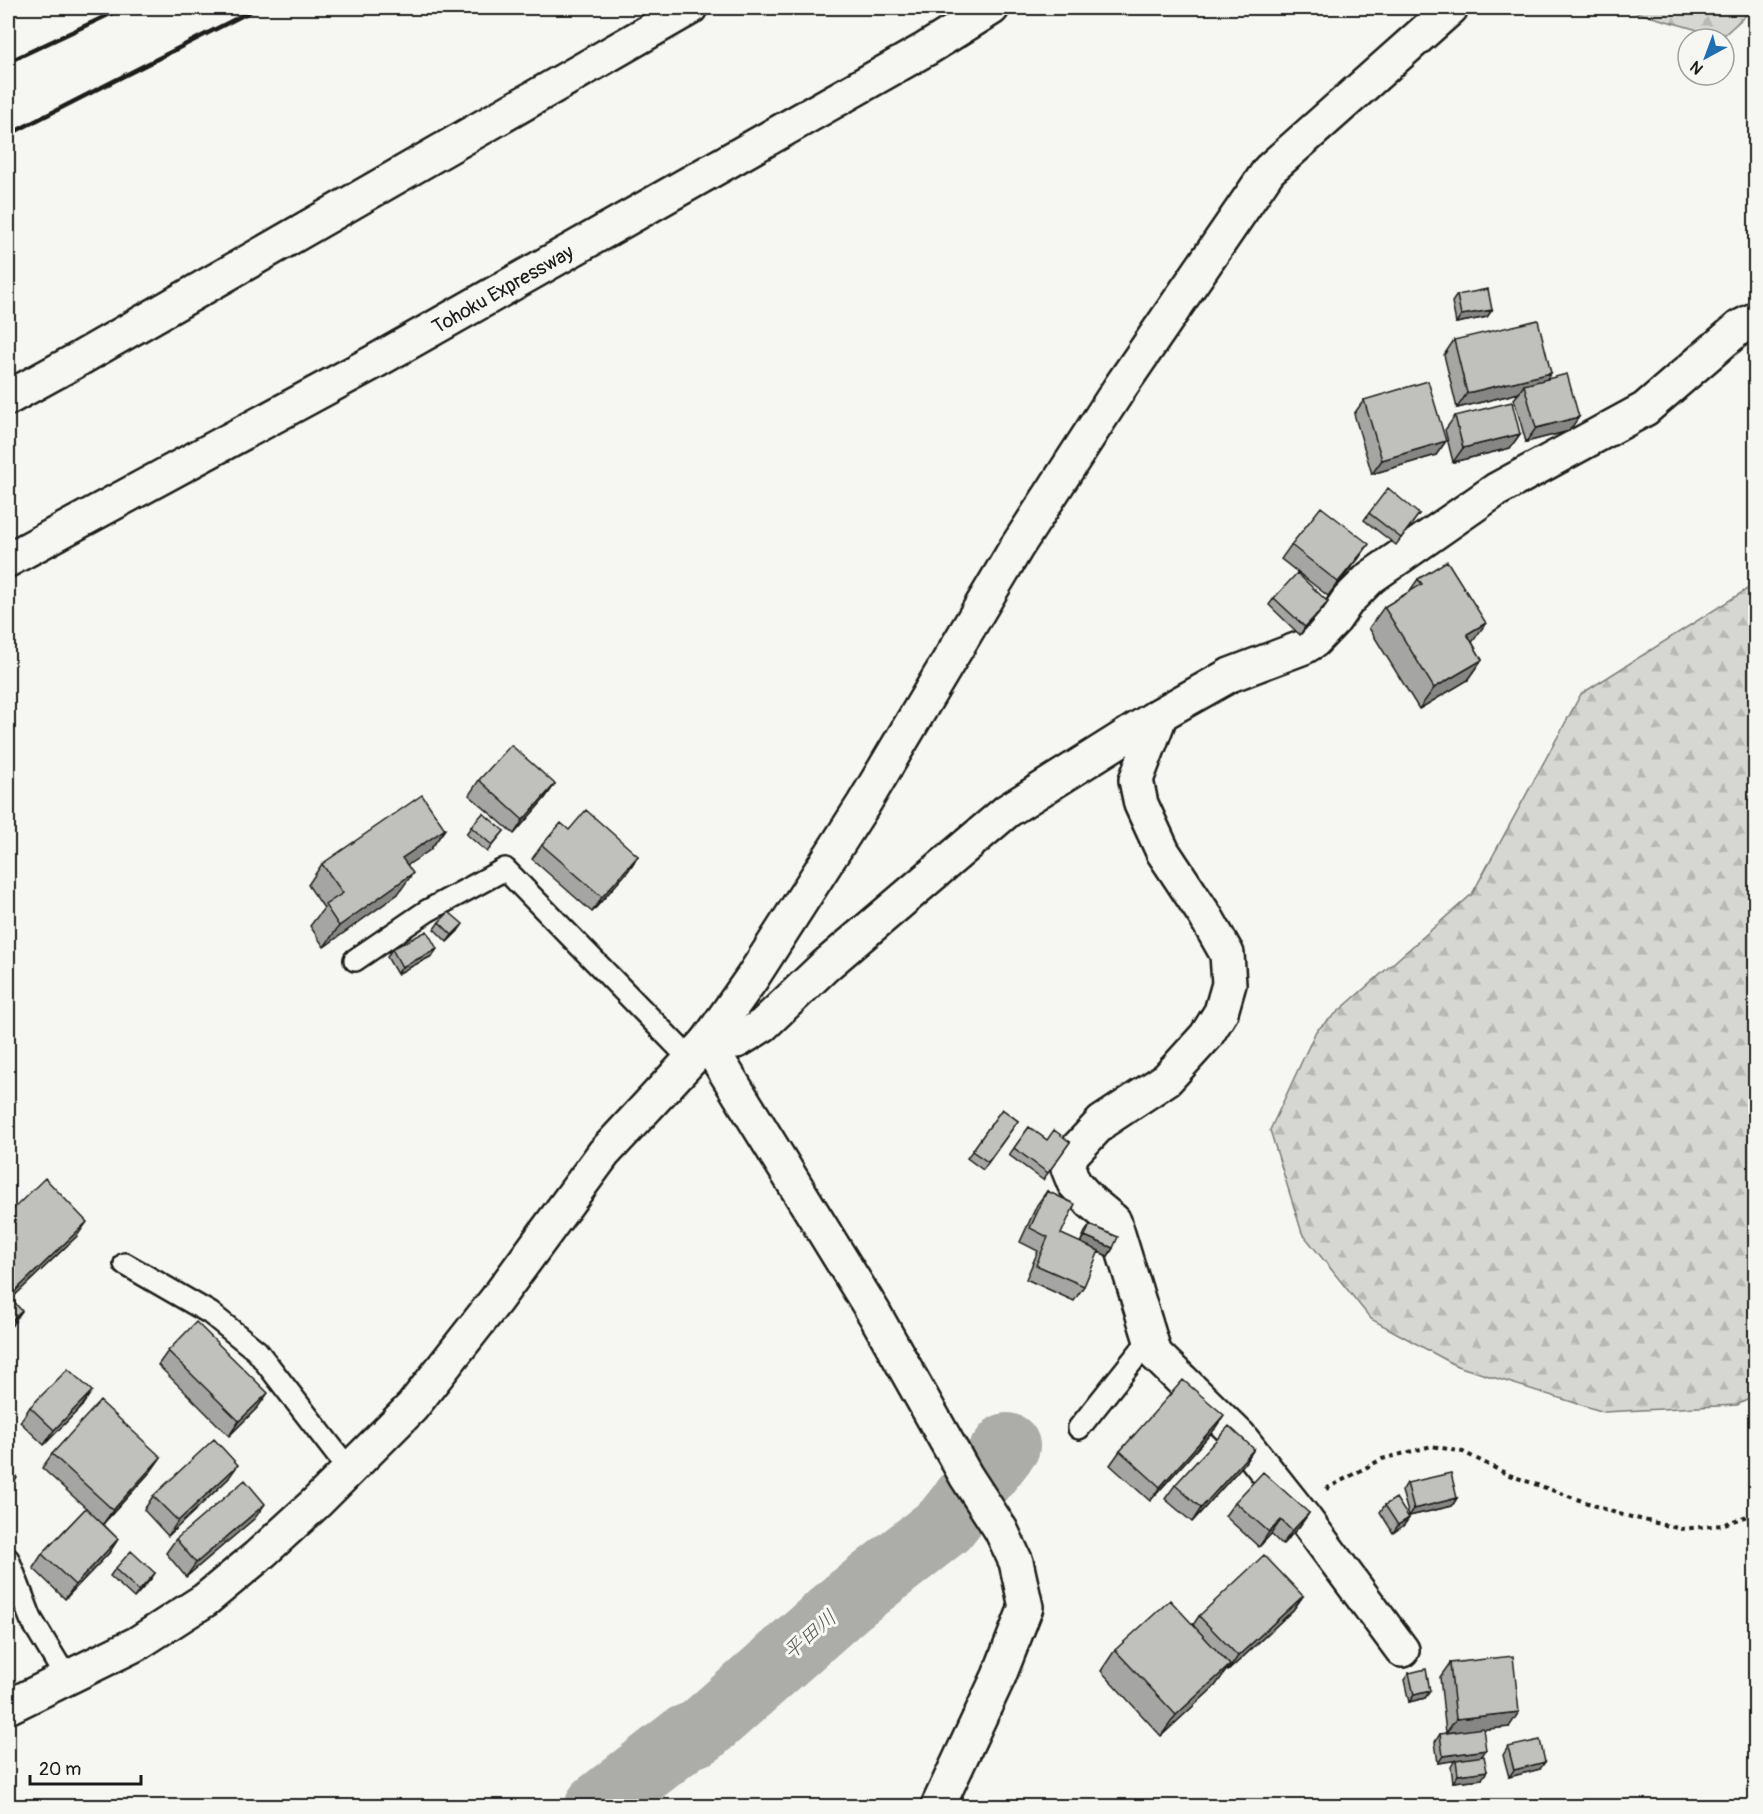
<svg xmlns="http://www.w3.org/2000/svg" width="1763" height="1814" font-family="Pangolin,'Klee One',sans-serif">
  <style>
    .forest { fill: url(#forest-firs); stroke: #797977; stroke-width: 1.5 }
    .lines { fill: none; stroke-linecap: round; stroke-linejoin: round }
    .river { stroke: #acaca9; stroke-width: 66 }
    .lane-casing { stroke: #1c1c1c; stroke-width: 26 }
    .street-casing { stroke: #1c1c1c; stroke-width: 38 }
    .secondary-casing { stroke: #1c1c1c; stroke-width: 38 }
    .highway-casing { stroke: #1c1c1c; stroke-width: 38 }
    .path { stroke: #1c1c1c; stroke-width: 4; stroke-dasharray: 4.5 4.5; stroke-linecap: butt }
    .lane { stroke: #f6f6f2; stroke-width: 21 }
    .street { stroke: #f6f6f2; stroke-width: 33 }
    .secondary { stroke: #f6f6f2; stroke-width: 33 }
    .highway { stroke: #f6f6f2; stroke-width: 33 }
    .rail { stroke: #1c1c1c; stroke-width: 4.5 }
    .wall { fill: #a5a5a3; stroke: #1c1c1c; stroke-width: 1.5 }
    .shaded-wall { fill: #868684; stroke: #1c1c1c; stroke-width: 1.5 }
    .building { fill: #c0c0bd; stroke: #1c1c1c; stroke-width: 1.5 }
    .labels { text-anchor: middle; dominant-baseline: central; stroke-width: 6; stroke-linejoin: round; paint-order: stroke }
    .street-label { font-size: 20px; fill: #1c1c1c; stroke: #f6f6f2 }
    .water-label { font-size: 21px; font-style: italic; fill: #565654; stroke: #f6f6f2 }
  </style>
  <defs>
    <pattern id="forest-firs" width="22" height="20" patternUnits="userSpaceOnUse" patternTransform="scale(1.5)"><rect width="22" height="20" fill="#d6d6d2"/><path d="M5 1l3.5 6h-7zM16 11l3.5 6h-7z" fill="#b7b7b4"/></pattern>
  </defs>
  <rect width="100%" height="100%" fill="#f6f6f2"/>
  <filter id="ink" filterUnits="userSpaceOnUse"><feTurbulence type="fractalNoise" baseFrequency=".0167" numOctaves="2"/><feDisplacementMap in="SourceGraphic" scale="12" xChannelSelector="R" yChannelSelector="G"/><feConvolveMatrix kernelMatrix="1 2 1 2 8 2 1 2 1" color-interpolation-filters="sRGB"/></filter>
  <g filter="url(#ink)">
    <path class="forest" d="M1621,8H1754L1722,37Z
      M1755,581V1396L1737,1405L1604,1412L1457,1366L1371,1319L1302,1233L1270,1130L1316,1031L1472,894L1581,694L1746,590Z"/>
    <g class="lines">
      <path class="river" d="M598,1806L685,1738L700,1732L847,1602L945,1525L1007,1446"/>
      <g class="lane-casing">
        <path id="lane" d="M355,960L427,911L505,869L691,1060
          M125,1264L210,1313L257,1351L349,1470
          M1079,1428L1150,1339
          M8,1559L31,1619L67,1679"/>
      </g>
      <g class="street-casing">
        <path id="street" d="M1161,714L1136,780L1141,804L1163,852L1206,917L1227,954L1229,984L1221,1012L1206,1036L1167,1079L1102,1122L1072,1154L1068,1168L1074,1183L1091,1202L1114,1221L1155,1354L1239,1436L1304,1518L1402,1650
          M8,1707L138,1643L205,1600L257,1557L317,1502L412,1407L496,1300L604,1153L707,1042L737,1041L763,1025L825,966L1007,811L1161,714L1230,675L1304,647L1314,641L1335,619L1348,600L1371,577L1496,490L1645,409L1740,327L1756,319"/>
      </g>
      <g class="secondary-casing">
        <path id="secondary" d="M938,1806L999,1676L1026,1607L1016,1562L1001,1530L966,1476L874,1313L707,1042L752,978L863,805L1016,548L1121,386L1269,170L1451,8"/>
      </g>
      <g class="highway-casing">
        <g id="highway">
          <path d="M8,398L79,359L690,8"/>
          <path id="s1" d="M8,560L374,362L926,49L992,8"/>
        </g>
      </g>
      <path class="path" d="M1326,1489L1382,1459L1432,1446L1463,1452L1509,1475L1619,1514L1681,1529L1722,1525L1756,1513"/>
      <use href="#lane" class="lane"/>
      <use href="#street" class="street"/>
      <use href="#secondary" class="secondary"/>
      <use href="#highway" class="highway"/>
      <path class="rail" d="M8,62L123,8
        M8,135L257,8"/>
    </g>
    <path class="wall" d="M1457,295L1492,310L1487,317L1456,323L1452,302Z
      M1454,340L1547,379L1569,431L1526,442L1514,399L1519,393L1457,408L1444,355Z
      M1364,400L1446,441L1436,455L1372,474L1354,414Z
      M1455,416L1520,434L1510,448L1453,462L1445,430Z
      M1369,513L1419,514L1396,545L1364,520Z
      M1291,545L1359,558L1328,596L1281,559Z
      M1418,579L1472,642L1482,660L1468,680L1419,709L1369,628L1384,607L1409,592Z
      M1274,598L1328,602L1323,609L1300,635L1269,605Z
      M479,780L555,784L545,798L514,834L469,795Z
      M471,827L504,831L487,852L466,834Z
      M445,829L430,850L407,865L398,894L324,947L310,926L324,908L308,885L322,864Z
      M569,830L638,856L628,871L592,912L532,859L542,845Z
      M439,922L458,931L447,942L434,929Z
      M392,949L432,956L397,974L387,957Z
      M1002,1109L1018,1121L983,1170L967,1158Z
      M1029,1127L1047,1140L1070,1142L1043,1180L1009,1155Z
      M1047,1191L1061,1234L1080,1243L1085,1232L1090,1225L1113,1248L1108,1256L1098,1252L1084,1286L1074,1301L1026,1279L1038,1251L1020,1242L1037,1205Z
      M8,1214L77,1236L11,1299L12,1325L8,1329Z
      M168,1351L258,1407L229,1436L158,1365Z
      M82,1406L44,1445L20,1422L30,1407Z
      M1214,1430L1150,1501L1110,1465L1120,1451Z
      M1254,1449L1244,1464L1192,1522L1165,1499L1175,1485Z
      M52,1454L161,1457L151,1471L103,1524L118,1539L109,1553L65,1599L33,1568L42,1554L86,1508L42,1468Z
      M228,1479L168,1536L144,1510L153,1496Z
      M1407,1483L1457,1498L1452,1506L1409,1516L1402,1491Z
      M1235,1502L1309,1513L1299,1527L1282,1545L1271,1534L1259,1547L1225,1516Z
      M1385,1505L1409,1518L1404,1525L1393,1533L1380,1512Z
      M255,1518L186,1577L166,1553L176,1539Z
      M115,1569L155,1573L150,1580L134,1598L110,1576Z
      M1303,1596L1293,1610L1228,1671L1227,1669L1215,1686L1161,1736L1101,1671L1115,1650L1193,1625L1199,1616Z
      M1450,1663L1509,1727L1483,1729L1481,1757L1482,1779L1453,1782L1451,1767L1455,1760L1438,1763L1435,1742L1440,1734L1459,1732L1446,1733L1440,1677Z
      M1409,1673L1430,1691L1425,1698L1409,1702L1404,1680Z
      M1508,1747L1540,1769L1509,1777L1503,1755Z"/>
    <path class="shaded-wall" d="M1492,310L1487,317L1456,323L1461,315Z
      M1551,373L1541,387L1524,385L1519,393L1457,408L1467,393Z
      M1579,417L1569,431L1526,442L1536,428Z
      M1520,434L1510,448L1453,462L1463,448Z
      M1446,441L1436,455L1372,474L1382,460Z
      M1369,544L1359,558L1328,596L1338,582Z
      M1328,602L1323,609L1300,635L1305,627Z
      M1486,623L1471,644L1467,634Z
      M1482,660L1468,680L1419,709L1434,688Z
      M555,784L545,798L514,834L523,820Z
      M445,829L430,850L387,879L402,858Z
      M638,856L628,871L592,912L602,897Z
      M413,873L398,894L324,947L339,926Z
      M463,924L458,931L447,942L452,935Z
      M437,949L432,956L397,974L402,967Z
      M87,1222L77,1236L8,1302L15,1291Z
      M1085,1236L1113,1248L1108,1256L1080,1244Z
      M22,1311L12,1325L8,1329V1324Z
      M92,1391L82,1406L44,1445L54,1430Z
      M268,1393L258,1407L229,1436L239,1421Z
      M1224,1415L1214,1430L1150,1501L1160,1487Z
      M1254,1449L1244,1464L1192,1522L1201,1508Z
      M161,1457L151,1471L103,1524L113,1510Z
      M238,1465L228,1479L168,1536L178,1521Z
      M17,1478L12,1485L8,1488V1484Z
      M1457,1498L1452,1506L1409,1516L1414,1509Z
      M265,1504L255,1518L186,1577L196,1563Z
      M1309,1513L1299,1527L1282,1545L1292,1531Z
      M1409,1518L1404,1525L1393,1533L1398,1525Z
      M1281,1520L1271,1534L1259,1547L1269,1532Z
      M118,1539L109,1553L65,1599L75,1585Z
      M155,1573L150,1580L134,1598L139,1591Z
      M1303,1596L1293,1610L1228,1671L1238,1656Z
      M1230,1665L1215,1686L1161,1736L1176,1715Z
      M1430,1691L1425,1698L1409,1702L1414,1695Z
      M1519,1712L1509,1727L1446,1733L1456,1719Z
      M1486,1750L1481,1757L1438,1763L1443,1756Z
      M1545,1762L1540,1769L1509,1777L1514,1770Z
      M1487,1771L1482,1779L1453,1782L1458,1775Z"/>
    <path class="building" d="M1488,289L1492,310L1461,315L1457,295Z
      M1538,320L1551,373L1467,393L1454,340Z
      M1567,374L1579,417L1536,428L1524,385Z
      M1428,381L1446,441L1382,460L1364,400Z
      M1512,402L1520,434L1463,448L1455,416Z
      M1388,488L1419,514L1401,538L1369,513Z
      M1321,507L1369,544L1338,582L1291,545Z
      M1447,561L1486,623L1467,634L1482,660L1434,688L1384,607L1422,584L1418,579Z
      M1297,573L1328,602L1305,627L1274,598Z
      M511,745L555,784L523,820L479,780Z
      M422,795L445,829L402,858L413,873L339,926L325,905L343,893L322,864Z
      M586,810L638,856L602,897L542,845L561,823L569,830Z
      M483,813L504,831L492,845L471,827Z
      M449,912L463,924L452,935L439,922Z
      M427,931L437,949L402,967L392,949Z
      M1002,1109L1018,1121L988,1162L972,1151Z
      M1029,1127L1047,1140L1054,1130L1070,1142L1048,1173L1014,1148Z
      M45,1178L87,1222L15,1291L8,1284V1214Z
      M1047,1191L1075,1204L1061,1234L1099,1251L1084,1286L1036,1265L1048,1237L1030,1228Z
      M1090,1225L1118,1237L1113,1248L1085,1236Z
      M8,1295L22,1311L8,1324Z
      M196,1322L268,1393L239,1421L168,1351Z
      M68,1369L92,1391L54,1430L30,1407Z
      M1183,1380L1224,1415L1160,1487L1120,1451Z
      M100,1401L161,1457L113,1510L52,1454Z
      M1229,1426L1254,1449L1201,1508L1175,1485Z
      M214,1439L238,1465L178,1521L153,1496Z
      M8,1462L17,1478L8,1484Z
      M1263,1472L1309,1513L1292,1531L1281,1520L1269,1532L1235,1502Z
      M1451,1473L1457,1498L1414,1509L1407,1483Z
      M245,1480L265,1504L196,1563L176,1539Z
      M1396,1498L1409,1518L1398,1525L1385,1505Z
      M86,1508L118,1539L75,1585L42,1554Z
      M131,1551L155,1573L139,1591L115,1569Z
      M1264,1555L1303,1596L1238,1656L1199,1616Z
      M1170,1600L1230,1665L1176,1715L1115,1650Z
      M1513,1656L1519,1712L1456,1719L1450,1663Z
      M1426,1669L1430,1691L1414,1695L1409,1673Z
      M1483,1728L1486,1750L1443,1756L1440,1734Z
      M1540,1740L1545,1762L1514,1770L1508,1747Z
      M1484,1756L1487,1771L1458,1775L1456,1760Z"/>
  </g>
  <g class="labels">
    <g class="street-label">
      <text stroke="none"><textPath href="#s1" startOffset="564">Tohoku Expressway</textPath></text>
    </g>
    <g class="water-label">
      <text transform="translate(810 1635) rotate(-41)">平田川</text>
    </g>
  </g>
  <rect width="1763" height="1814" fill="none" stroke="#f6f6f2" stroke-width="30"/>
  <rect x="15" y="15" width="1733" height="1784" fill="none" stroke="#1c1c1c" stroke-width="2" filter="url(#ink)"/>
  <g transform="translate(1706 57) rotate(221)"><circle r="28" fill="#f6f6f2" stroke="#9f9f9c" stroke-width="1.5"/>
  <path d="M0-4.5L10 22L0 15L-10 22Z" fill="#1f6fb2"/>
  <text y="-9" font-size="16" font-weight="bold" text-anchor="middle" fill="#1c1c1c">N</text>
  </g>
  <path d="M30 1775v9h111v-9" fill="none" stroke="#1c1c1c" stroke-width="3"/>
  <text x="39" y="1775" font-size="18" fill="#1c1c1c" stroke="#f6f6f2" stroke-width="4.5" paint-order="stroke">20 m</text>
</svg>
